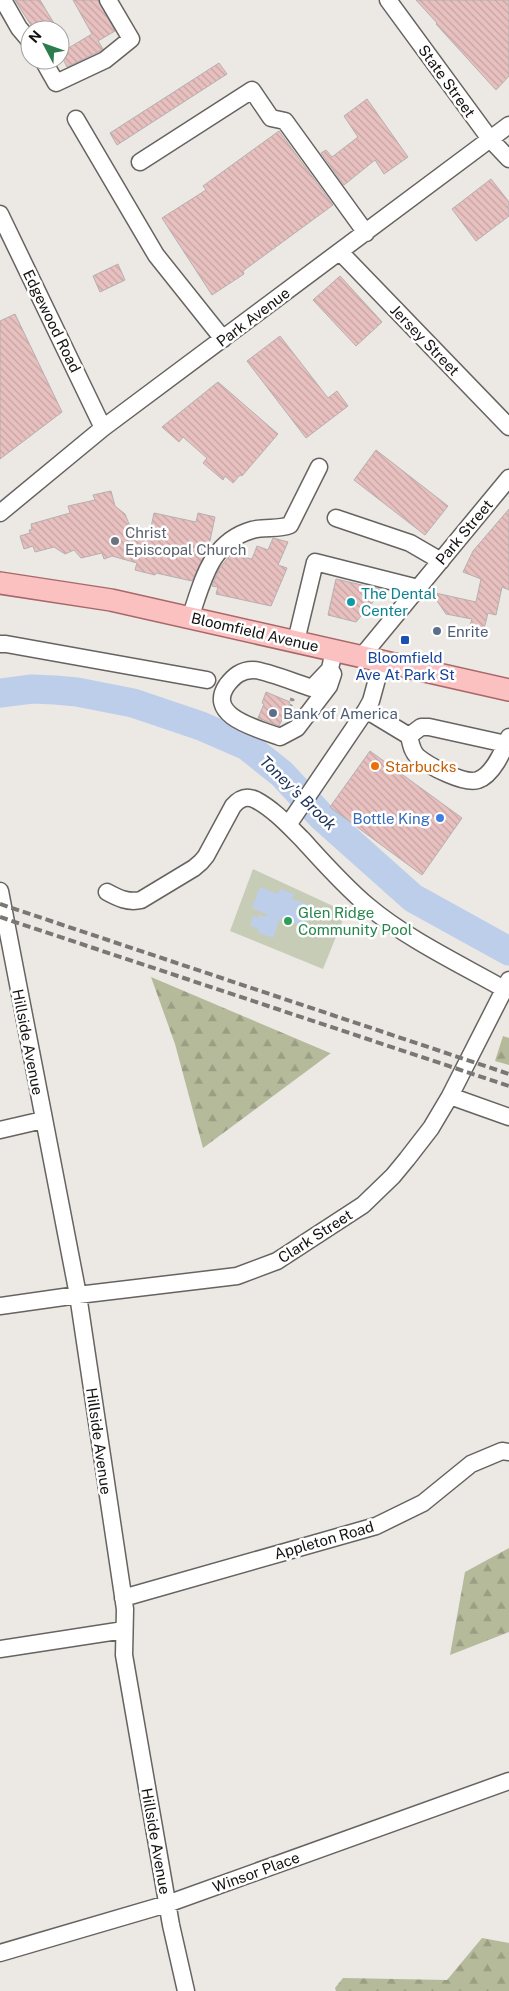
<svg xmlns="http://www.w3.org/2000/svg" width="509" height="1991" font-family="'Public Sans',sans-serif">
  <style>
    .forest { fill: url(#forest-firs) }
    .pitch { fill: #c7ccb7 }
    .water { fill: #bcceea }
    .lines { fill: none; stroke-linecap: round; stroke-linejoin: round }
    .river { stroke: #bcceea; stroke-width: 29 }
    .building { fill: url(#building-back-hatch); stroke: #b6b0b0 }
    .minor-casing { stroke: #676360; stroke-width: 19 }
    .major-casing { stroke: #a86868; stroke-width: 24 }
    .path { stroke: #95918f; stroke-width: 3; stroke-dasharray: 4 4; stroke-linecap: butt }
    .minor { stroke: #fff; stroke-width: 16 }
    .major { stroke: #fbc1c1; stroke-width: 21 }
    .rail { stroke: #797774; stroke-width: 4; stroke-dasharray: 8 4; stroke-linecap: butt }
    .worship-dot { fill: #6b7280; stroke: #fff; stroke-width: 2 }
    .culture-dot { fill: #0f9aa8; stroke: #fff; stroke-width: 2 }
    .service-dot { fill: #5c6f8a; stroke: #fff; stroke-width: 2 }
    .transit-dot { fill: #1a4fb4; stroke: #fff; stroke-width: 2 }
    .food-dot { fill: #e8710a; stroke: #fff; stroke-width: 2 }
    .shop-dot { fill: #3f7fe0; stroke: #fff; stroke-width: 2 }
    .leisure-dot { fill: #2e9e5b; stroke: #fff; stroke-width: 2 }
    .labels { text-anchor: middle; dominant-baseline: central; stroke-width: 5; stroke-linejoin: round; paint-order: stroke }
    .street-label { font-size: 15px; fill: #141211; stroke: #fff }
    .worship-label { font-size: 15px; fill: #5b616d; stroke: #fff; text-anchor: start }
    .culture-label { font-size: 15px; fill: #0d838f; stroke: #fff; text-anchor: start }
    .service-label { font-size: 15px; fill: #4e5e75; stroke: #fff; text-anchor: start }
    .transit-label { font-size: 15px; fill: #164399; stroke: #fff }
    .food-label { font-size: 15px; fill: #c56008; stroke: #fff; text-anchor: start }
    .shop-label { font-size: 15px; fill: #366cbe; stroke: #fff; text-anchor: end }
    .leisure-label { font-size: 15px; fill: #27864d; stroke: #fff; text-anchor: start }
    .water-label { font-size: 16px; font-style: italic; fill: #1c3359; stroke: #fff }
  </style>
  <defs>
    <pattern id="forest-firs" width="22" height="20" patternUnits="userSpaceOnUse" patternTransform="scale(1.25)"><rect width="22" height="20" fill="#b4ba9a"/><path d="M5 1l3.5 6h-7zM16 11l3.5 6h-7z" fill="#9a9f84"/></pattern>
    <pattern id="building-back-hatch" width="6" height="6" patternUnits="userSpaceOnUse" patternTransform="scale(1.25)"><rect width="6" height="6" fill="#e7c0bf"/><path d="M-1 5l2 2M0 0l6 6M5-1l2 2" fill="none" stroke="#c5a4a3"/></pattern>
  </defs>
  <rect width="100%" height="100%" fill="#ece8e4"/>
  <path class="forest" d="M151,977L330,1053H331L203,1148L175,1044Z
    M503,1036L509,1038V1065L495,1061Z
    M509,1548V1632L450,1655L465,1572Z
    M482,1938L509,1943V1991H336L335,1988L343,1978L447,1980Z"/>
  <path class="pitch" d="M253,869L346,912L323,969L230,931Z"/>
  <path class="water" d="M260,887L278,894L280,889L294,894L292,899L312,906L304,927L280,918L273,938L257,932L258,928L250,926L253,916L258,918L259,915L266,917L267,914L252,908Z"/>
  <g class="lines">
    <path class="river" d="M0,693L32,689L55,690L77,692L133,703L201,726L247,746L282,774L321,816L413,898L509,951"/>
  </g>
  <path class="building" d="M15,0H40L58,30H34Z
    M73,0H98L115,31L98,41L103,49L100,51L67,67L60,53L92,34Z
    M416,0H509V76L496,90L436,24L437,23Z
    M219,63L227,74L117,145L110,133Z
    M367,99L408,157L384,174L375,160L344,185L321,153L326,150L332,157L358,137L344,116Z
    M279,131L333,205L243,271L244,274L212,295L162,218L206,190L203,186Z
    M491,179L509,202V216L476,241L452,209Z
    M118,264L125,280L100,292L93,276Z
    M340,276L382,322L356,346L313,300Z
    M15,314L62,412L0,459V321Z
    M280,336L328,398L337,391L348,406L306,438L247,361Z
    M218,382L278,434L242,476L240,475L233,483L225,476L223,480L203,463L207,458L183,437L179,442L162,427Z
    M376,450L448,506L425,535L354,480Z
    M111,491L115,506L125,514L129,524L149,537L154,513L196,522L198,513L215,517L208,550L192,581L156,573L155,575L135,570L137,563L112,556L104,559L102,553L81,558L74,550L65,554L54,547L35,552L33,546L24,549L20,536L30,533L29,530H32L31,524L70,513L68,506L95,500L93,495Z
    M509,509V590L502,587L496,615L488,613L484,629L470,625L472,619L446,614L431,592L476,602L481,579L463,572L473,551Z
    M273,538L288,542L278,565L287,568L271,606L216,594L218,587L212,586L219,569L230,555L252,559L257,546L268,550Z
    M336,579L383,590L356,622L328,615Z
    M266,692L290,702L279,726L258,718L264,704L262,703Z
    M370,751L462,818L422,875L330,807Z"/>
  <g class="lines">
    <g class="minor-casing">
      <path id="minor" d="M3,0L19,28L30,41
        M388,0L490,139L509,159
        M43,60L56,83L105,60L131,39L108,0
        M76,119L156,255L223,339
        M140,162L252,90L271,118L285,121L366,233
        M0,214L103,428
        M340,252L509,427
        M0,513L103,428L509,125
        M336,518L410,543L441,561
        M190,618C203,581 210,542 252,530C265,526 278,530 290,525L319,467
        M296,641L315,562L418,588
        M0,644H6L207,680
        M362,656L509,478
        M330,669L312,688C299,684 264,670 253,670C241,670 234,676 227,685C205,717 260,729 280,737L297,728L329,686L333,674L330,669L334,650
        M366,710L409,736L421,727H429L506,744
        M409,736C411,744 412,752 418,757C429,766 465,785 478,780C493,775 503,751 509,737
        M288,825L366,710L371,701L382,661
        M0,891L78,1295L125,1609L124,1655L171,1925L186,1991
        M107,892C118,898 128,903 141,900L194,868L201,862L206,856L233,806C239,799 246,795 256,800C273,809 288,825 302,839C323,862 344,886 368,906C407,939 460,964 504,989
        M450,1096L509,1117
        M0,1130L43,1120
        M0,1306L78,1295L237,1276L277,1261L363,1205L393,1176L407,1159L431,1128L450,1096L509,980
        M123,1598L376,1526L423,1503L471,1464L502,1451L509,1452
        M0,1649L124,1630
        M0,1953L167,1904L509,1781"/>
    </g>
    <g class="major-casing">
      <path id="major" d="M0,583L111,600L509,690"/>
    </g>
    <path class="path" d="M290,699L293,700L290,708L294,710"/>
    <use href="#minor" class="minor"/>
    <use href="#major" class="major"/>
    <path class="rail" d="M0,904L509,1074
      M0,917L509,1086"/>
  </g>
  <circle class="worship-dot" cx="115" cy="541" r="5"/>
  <circle class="culture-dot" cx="351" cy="602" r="5"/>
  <g class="service-dot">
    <circle cx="437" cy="631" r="5"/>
    <circle cx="273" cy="713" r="5"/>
  </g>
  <rect class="transit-dot" x="400" y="635" width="10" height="10" rx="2.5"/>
  <circle class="food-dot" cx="375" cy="766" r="5"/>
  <circle class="shop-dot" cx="440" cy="818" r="5"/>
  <circle class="leisure-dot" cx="288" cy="921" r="5"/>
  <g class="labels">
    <g class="street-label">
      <text transform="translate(447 81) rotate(54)">State Street</text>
      <text transform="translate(253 317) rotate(-37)">Park Avenue</text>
      <text transform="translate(52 321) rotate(64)">Edgewood Road</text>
      <text transform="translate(425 340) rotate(46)">Jersey Street</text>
      <text transform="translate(464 532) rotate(-50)">Park Street</text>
      <text transform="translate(255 632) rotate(13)">Bloomfield Avenue</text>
      <text transform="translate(28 1042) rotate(79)">Hillside Avenue</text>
      <text transform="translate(315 1236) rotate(-33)">Clark Street</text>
      <text transform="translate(99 1441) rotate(82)">Hillside Avenue</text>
      <text transform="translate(324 1540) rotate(-16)">Appleton Road</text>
      <text transform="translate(156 1841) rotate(80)">Hillside Avenue</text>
      <text transform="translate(256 1872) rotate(-20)">Winsor Place</text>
    </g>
    <g class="worship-label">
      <text x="125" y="532">Christ<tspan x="125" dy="17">Episcopal Church</tspan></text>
    </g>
    <g class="culture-label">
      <text x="361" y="593">The Dental<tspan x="361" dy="17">Center</tspan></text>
    </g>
    <g class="service-label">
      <text x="447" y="631">Enrite</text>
      <text x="283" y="713">Bank of America</text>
    </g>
    <g class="transit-label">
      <text x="405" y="657">Bloomfield<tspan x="405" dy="17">Ave At Park St</tspan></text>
    </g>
    <g class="food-label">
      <text x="385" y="766">Starbucks</text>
    </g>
    <g class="shop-label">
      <text x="430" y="818">Bottle King</text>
    </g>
    <g class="leisure-label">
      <text x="298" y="912">Glen Ridge<tspan x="298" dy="17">Community Pool</tspan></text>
    </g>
    <g class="water-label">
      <text transform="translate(298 793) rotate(44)">Toney's Brook</text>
    </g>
  </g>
  <g transform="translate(45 45) rotate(311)"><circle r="24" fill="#ffffff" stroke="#a1a0a0"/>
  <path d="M0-4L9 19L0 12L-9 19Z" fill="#2c7c4d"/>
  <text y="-8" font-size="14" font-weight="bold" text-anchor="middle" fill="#141211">N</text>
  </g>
</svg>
